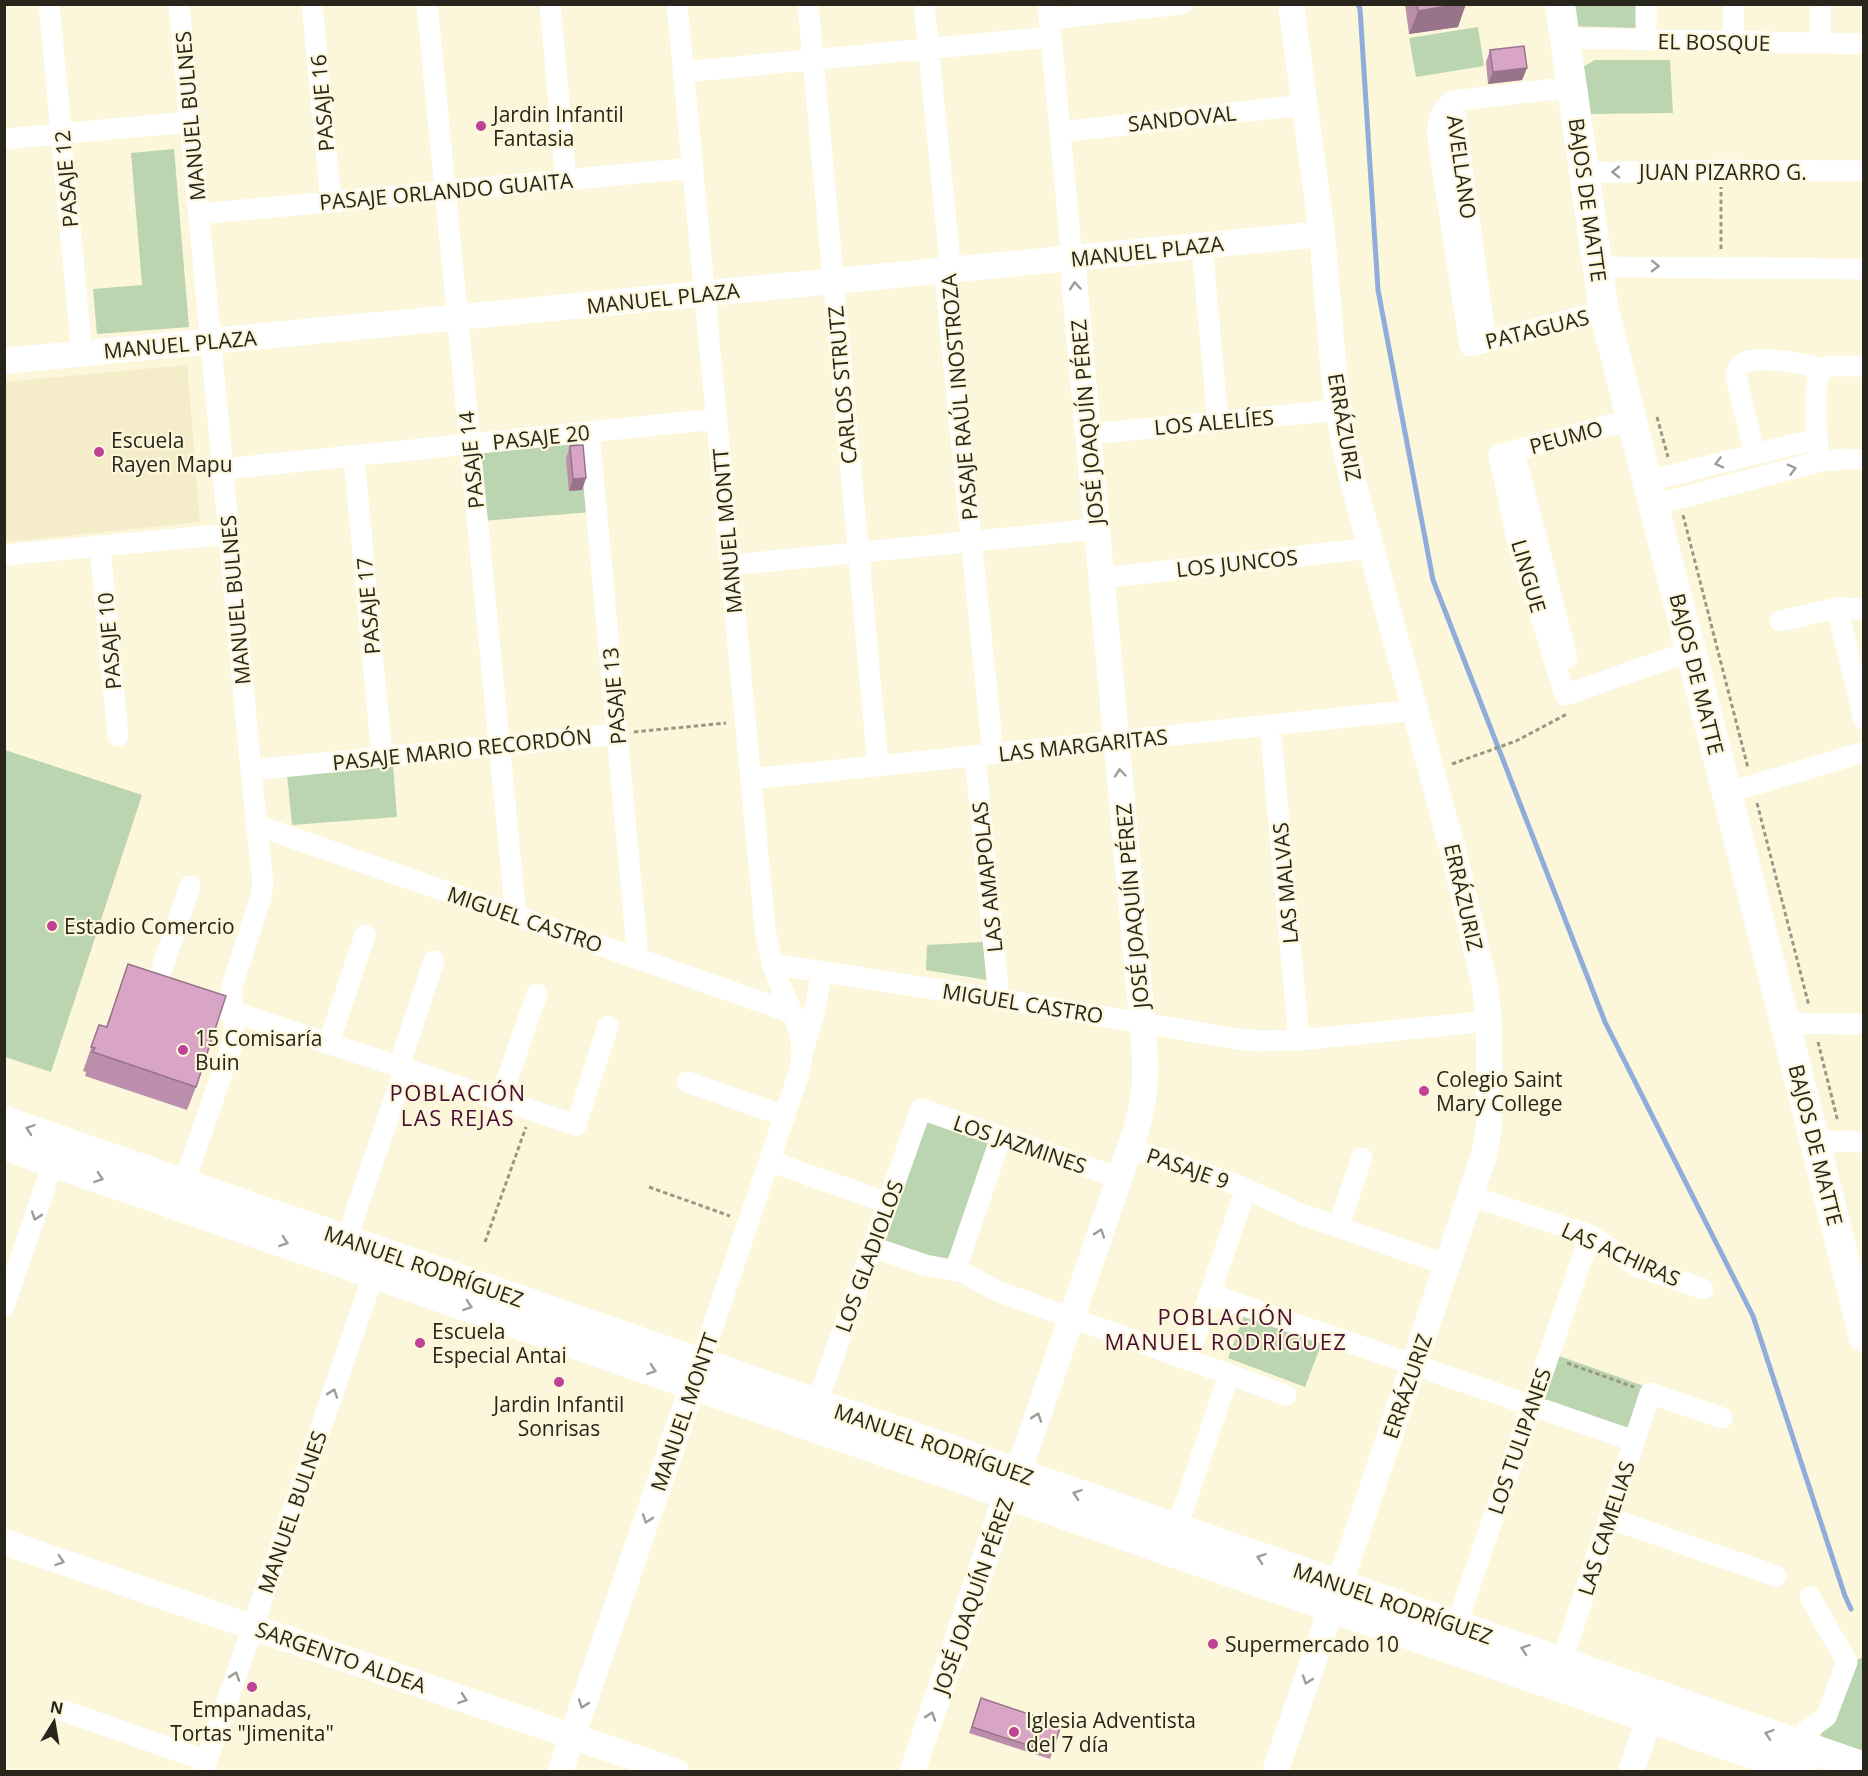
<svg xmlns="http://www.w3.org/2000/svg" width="1868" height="1776" font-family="'Open Sans',sans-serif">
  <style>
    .built { fill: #f5ecc9 }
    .green { fill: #bad5b0 }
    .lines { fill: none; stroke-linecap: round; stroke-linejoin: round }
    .stream { stroke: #8eaddb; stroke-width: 5 }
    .path { stroke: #9b9783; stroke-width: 3; stroke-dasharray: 4.5 3; stroke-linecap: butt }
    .minor { stroke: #fff; stroke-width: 21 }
    .tertiary { stroke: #fff; stroke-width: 26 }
    .secondary { stroke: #fff; stroke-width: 30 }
    .wall { fill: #bb8eab }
    .shaded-wall { fill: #98748b }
    .building { fill: #d9a5c7; stroke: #98748b; stroke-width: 1.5 }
    .oneway { stroke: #9e9d99 }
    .poi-dot { fill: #be4394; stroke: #fcf6da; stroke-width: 2 }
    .labels { text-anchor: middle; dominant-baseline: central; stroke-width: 4.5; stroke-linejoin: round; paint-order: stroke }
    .street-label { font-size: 21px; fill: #28261c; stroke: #fcf6da }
    .poi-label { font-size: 21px; fill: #28261c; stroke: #fcf6da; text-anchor: start }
    .neighbourhood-label { font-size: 22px; letter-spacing: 1.5px; fill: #490e36; stroke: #fcf6da }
  </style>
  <rect width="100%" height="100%" fill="#fcf6da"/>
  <path class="built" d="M187,365L200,522L5,542V382Z"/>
  <path class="green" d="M1565,5H1637L1638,28L1568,26Z
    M1478,27L1484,66L1416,77L1409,38Z
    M1595,60H1670L1673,113L1588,114L1583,67Z
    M174,149L189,327L97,334L93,289L142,285L131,153Z
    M586,443L592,512L482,521L476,453Z
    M5,750L142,795L51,1072L5,1057Z
    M393,765L397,817L292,825L287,774Z
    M983,942L987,980L926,970L927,945Z
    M928,1117L995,1141L949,1269L882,1245Z
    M1245,1313L1322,1342L1305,1387L1228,1358Z
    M1559,1356L1644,1386L1628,1432L1543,1401Z
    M1863,1657V1752L1820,1737L1853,1662Z"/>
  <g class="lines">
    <path class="stream" d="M1358,4L1360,9L1378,290L1433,580L1605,1022L1753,1316L1845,1596L1851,1609"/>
    <path class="path" d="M1721,249V187
      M1657,417L1668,457
      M1683,515L1748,768
      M634,732L726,723
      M1452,764L1516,741L1567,714
      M1757,803L1809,1006
      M1818,1042L1838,1122
      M649,1187L730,1216
      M485,1242L526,1127
      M1567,1363L1634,1387"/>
    <path class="minor" d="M49,4L82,354
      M179,4L251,770L263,884L261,897L232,986C230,1006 237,1023 232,1044L184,1183
      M312,4L331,202
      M427,4L516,916
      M550,4L566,180
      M677,4L765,928C768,947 772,964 779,982C793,1019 810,1034 798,1076L696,1376
      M808,4L878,766
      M924,4L949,251L946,289L993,754
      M1048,4L1072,258
      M1049,19L1182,4
      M1565,38L1864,44
      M1646,40V4
      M1733,42L1734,4
      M1820,43V4
      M684,72L1051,37
      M1453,101C1438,111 1437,123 1438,140L1470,346L1604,311
      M1453,101L1486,342
      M1453,101L1572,87
      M1060,132L1304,105
      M4,139L190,122
      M1583,173L1721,170L1864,171
      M199,214L693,168
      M1202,246L1218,422
      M1597,267L1864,269
      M1821,370L1829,366H1864
      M1632,419L1499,455L1519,547L1565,695L1691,651
      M589,432L638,959
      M1089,434L1339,410
      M1514,451L1567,658
      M1819,452C1816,436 1813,382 1821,370
      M1755,454L1736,377C1736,370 1739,364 1746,362C1760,356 1808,363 1821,370
      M354,456L382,757
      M223,469L717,419
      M1648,481L1816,439
      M1654,505L1821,461L1846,459L1864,460
      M100,546L118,736
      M4,555L229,534
      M731,565L1097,529
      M1102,578L1371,548
      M1837,608L1864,719
      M1780,621L1837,608L1864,609
      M1270,725L1299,1040
      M975,756L999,999
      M251,770L617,734
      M751,779L1415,710
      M1727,793L1864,752
      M256,825L793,1013
      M772,964L999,999L1238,1039L1258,1041L1299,1040L1489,1021
      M170,990L156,986L190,886
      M222,1008L576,1125L608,1026
      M1785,1023L1864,1024
      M329,1043L365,935
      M804,1047L814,1013L822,972
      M399,1066L434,961
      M687,1082L785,1116
      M500,1100L537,994
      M1815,1141L1864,1142
      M1130,1148L1235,1184L1301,1214L1447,1265
      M769,1161L888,1203
      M1471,1196L1590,1235L1637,1266L1703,1289
      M1338,1227L1362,1158
      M872,1247L925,1265L962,1272L997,1291L1286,1395
      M342,1252L405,1068
      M955,1271L1001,1137
      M1210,1294L1634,1441
      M4,1306L58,1149
      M1187,1360L1246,1189
      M817,1403L921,1109L1119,1178
      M1609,1518L1776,1576
      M1177,1528L1229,1374
      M1452,1638L1590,1235
      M1562,1662L1650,1393L1722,1418
      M61,1710L207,1761
      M1799,1745L1806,1731L1826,1717L1847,1662L1810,1597
      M203,1772L378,1261"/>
    <path class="tertiary" d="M4,361L1322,234
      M4,1542L677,1772
      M560,1772L693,1385
      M912,1772L1007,1494L1018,1473L1136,1130C1150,1085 1145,1054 1141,1008L1072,258
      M1275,1772L1346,1566L1484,1155L1489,1128V1021L1485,987L1456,862L1355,489L1343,436L1335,385L1322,234L1291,4
      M1631,1772L1655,1701"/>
    <path class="secondary" d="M1560,4L1604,311L1727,793L1864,1337
      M4,1121L1864,1767
      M4,1145L1804,1772"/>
  </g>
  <path class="wall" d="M1405,4H1460L1458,27L1409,34Z
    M1490,50L1527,68L1522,80L1488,84L1486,62Z
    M570,446L586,478L582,490L569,491L566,458Z
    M128,964L196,1087L187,1110L85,1076L86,1072L83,1071L99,1025L106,1027Z
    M981,1698L1052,1753L1050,1759L969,1733Z"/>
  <path class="shaded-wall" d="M1460,4H1466L1458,27L1409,34L1418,11Z
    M1527,68L1522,80L1488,84L1493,72Z
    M586,478L582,490L569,491L573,479Z"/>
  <path class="building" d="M1417,4H1460L1418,11Z
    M1524,46L1527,68L1493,72L1490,50Z
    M583,445L586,478L573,479L570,446Z
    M128,964L226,996L196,1087L93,1052L95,1048L91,1047L99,1025L107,1027Z
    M981,1698L1061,1725L1052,1753L972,1727Z"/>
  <defs><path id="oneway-chevron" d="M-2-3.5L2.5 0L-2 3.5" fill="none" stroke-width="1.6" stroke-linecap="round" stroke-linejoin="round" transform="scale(1.5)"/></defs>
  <g class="oneway">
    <use href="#oneway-chevron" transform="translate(1616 172) rotate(179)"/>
    <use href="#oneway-chevron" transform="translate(1655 266) rotate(1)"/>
    <use href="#oneway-chevron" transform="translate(1075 286) rotate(-95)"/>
    <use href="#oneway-chevron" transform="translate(1719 463) rotate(166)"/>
    <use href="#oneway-chevron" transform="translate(1792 469) rotate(-15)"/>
    <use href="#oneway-chevron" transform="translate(1120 773) rotate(-95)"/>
    <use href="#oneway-chevron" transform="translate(30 1129) rotate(-161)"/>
    <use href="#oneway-chevron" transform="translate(99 1178) rotate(19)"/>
    <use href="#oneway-chevron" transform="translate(36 1216) rotate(109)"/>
    <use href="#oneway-chevron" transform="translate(1100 1233) rotate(-71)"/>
    <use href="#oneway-chevron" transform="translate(284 1242) rotate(19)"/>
    <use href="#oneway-chevron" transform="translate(468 1306) rotate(19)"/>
    <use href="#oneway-chevron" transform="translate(652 1370) rotate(19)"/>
    <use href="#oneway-chevron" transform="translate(333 1393) rotate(-71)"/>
    <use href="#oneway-chevron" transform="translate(1037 1417) rotate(-71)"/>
    <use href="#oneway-chevron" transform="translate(1077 1494) rotate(-161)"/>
    <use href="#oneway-chevron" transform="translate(647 1519) rotate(109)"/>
    <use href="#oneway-chevron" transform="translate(1261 1558) rotate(-161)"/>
    <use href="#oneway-chevron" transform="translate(60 1561) rotate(19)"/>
    <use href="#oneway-chevron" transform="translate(1525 1649) rotate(-161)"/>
    <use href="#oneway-chevron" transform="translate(235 1676) rotate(-71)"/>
    <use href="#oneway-chevron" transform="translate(1307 1680) rotate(109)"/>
    <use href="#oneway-chevron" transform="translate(463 1699) rotate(19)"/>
    <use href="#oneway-chevron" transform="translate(583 1704) rotate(109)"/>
    <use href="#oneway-chevron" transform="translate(931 1716) rotate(-71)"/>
    <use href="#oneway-chevron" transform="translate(1769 1734) rotate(-161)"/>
  </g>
  <g class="poi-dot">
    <circle cx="481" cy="126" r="6"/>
    <circle cx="99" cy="452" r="6"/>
    <circle cx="52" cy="926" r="6"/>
    <circle cx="183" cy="1050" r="6"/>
    <circle cx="1424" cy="1091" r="6"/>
    <circle cx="420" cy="1343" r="6"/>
    <circle cx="559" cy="1382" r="6"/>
    <circle cx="1213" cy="1644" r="6"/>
    <circle cx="252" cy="1687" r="6"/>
    <circle cx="1014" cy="1732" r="6"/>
  </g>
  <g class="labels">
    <g class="street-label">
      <text transform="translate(1714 42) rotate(1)">EL BOSQUE</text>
      <text transform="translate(322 103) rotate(-95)">PASAJE 16</text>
      <text transform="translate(190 116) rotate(-95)">MANUEL BULNES</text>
      <text transform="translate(1182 118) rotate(-6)">SANDOVAL</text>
      <text transform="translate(1462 167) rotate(82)">AVELLANO</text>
      <text x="1723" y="172">JUAN PIZARRO G.</text>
      <text transform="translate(66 179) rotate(-95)">PASAJE 12</text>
      <text transform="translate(446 191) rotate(-5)">PASAJE ORLANDO GUAITA</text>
      <text transform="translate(1588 200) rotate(82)">BAJOS DE MATTE</text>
      <text transform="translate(1147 251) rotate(-6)">MANUEL PLAZA</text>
      <text transform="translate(663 298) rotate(-6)">MANUEL PLAZA</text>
      <text transform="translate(1537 329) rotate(-14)">PATAGUAS</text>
      <text transform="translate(180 344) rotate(-5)">MANUEL PLAZA</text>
      <text transform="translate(842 385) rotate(-95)">CARLOS STRUTZ</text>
      <text transform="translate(959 397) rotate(-95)">PASAJE RAÚL INOSTROZA</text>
      <text transform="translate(1087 422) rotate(-95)">JOSÉ JOAQUÍN PÉREZ</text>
      <text transform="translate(1214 422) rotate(-5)">LOS ALELÍES</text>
      <text transform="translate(1345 427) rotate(80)">ERRÁZURIZ</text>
      <text transform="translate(541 437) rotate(-6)">PASAJE 20</text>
      <text transform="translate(1566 437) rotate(-15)">PEUMO</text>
      <text transform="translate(471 460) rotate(-96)">PASAJE 14</text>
      <text transform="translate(727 531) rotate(-95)">MANUEL MONTT</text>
      <text transform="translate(1237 563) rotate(-6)">LOS JUNCOS</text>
      <text transform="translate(1529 576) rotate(74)">LINGUE</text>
      <text transform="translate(235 600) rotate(-95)">MANUEL BULNES</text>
      <text transform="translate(368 606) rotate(-95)">PASAJE 17</text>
      <text transform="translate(109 641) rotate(-95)">PASAJE 10</text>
      <text transform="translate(1697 674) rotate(76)">BAJOS DE MATTE</text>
      <text transform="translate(614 696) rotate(-95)">PASAJE 13</text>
      <text transform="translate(1083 745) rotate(-6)">LAS MARGARITAS</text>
      <text transform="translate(462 749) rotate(-6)">PASAJE MARIO RECORDÓN</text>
      <text transform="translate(987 877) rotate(-96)">LAS AMAPOLAS</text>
      <text transform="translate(1285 883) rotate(-95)">LAS MALVAS</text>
      <text transform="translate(1464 897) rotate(77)">ERRÁZURIZ</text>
      <text transform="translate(1132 906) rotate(-95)">JOSÉ JOAQUÍN PÉREZ</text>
      <text transform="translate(525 919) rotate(19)">MIGUEL CASTRO</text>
      <text transform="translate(1023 1003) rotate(9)">MIGUEL CASTRO</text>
      <text transform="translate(1020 1144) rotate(19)">LOS JAZMINES</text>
      <text transform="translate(1816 1145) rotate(76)">BAJOS DE MATTE</text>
      <text transform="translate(1188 1168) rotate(19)">PASAJE 9</text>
      <text transform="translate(1621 1254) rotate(24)">LAS ACHIRAS</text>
      <text transform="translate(869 1256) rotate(-70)">LOS GLADIOLOS</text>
      <text transform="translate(424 1266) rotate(19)">MANUEL RODRÍGUEZ</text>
      <text transform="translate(1407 1386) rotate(-71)">ERRÁZURIZ</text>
      <text transform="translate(684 1412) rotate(-71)">MANUEL MONTT</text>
      <text transform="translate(1519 1441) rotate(-71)">LOS TULIPANES</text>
      <text transform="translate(934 1444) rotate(19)">MANUEL RODRÍGUEZ</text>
      <text transform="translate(292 1512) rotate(-71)">MANUEL BULNES</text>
      <text transform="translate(1606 1528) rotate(-72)">LAS CAMELIAS</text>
      <text transform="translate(973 1596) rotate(-71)">JOSÉ JOAQUÍN PÉREZ</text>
      <text transform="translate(1393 1603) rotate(19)">MANUEL RODRÍGUEZ</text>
      <text transform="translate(341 1657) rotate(19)">SARGENTO ALDEA</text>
    </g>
    <g class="poi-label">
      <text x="493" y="114">Jardin Infantil<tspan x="493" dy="24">Fantasia</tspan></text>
      <text x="111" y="440">Escuela<tspan x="111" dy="24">Rayen Mapu</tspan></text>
      <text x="64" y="926">Estadio Comercio</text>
      <text x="195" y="1038">15 Comisaría<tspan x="195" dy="24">Buin</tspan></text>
      <text x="1436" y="1079">Colegio Saint<tspan x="1436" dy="24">Mary College</tspan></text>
      <text x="432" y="1331">Escuela<tspan x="432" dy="24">Especial Antai</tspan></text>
      <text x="559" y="1404" text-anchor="middle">Jardin Infantil<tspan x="559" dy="24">Sonrisas</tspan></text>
      <text x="1225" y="1644">Supermercado 10</text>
      <text x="252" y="1709" text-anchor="middle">Empanadas,<tspan x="252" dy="24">Tortas "Jimenita"</tspan></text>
      <text x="1026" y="1720">Iglesia Adventista<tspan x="1026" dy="24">del 7 día</tspan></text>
    </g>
    <g class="neighbourhood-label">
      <text x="458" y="1092">POBLACIÓN<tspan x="458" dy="25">LAS REJAS</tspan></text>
      <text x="1226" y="1316">POBLACIÓN<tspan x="1226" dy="25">MANUEL RODRÍGUEZ</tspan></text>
    </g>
  </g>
  <rect width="1868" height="1776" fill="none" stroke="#28261c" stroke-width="12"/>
  <g transform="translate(54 1722) rotate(11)" stroke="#fcf6da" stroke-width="4.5" paint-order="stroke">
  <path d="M0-4.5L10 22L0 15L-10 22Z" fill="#28261c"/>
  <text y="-9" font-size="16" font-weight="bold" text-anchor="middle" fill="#28261c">N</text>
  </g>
</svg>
